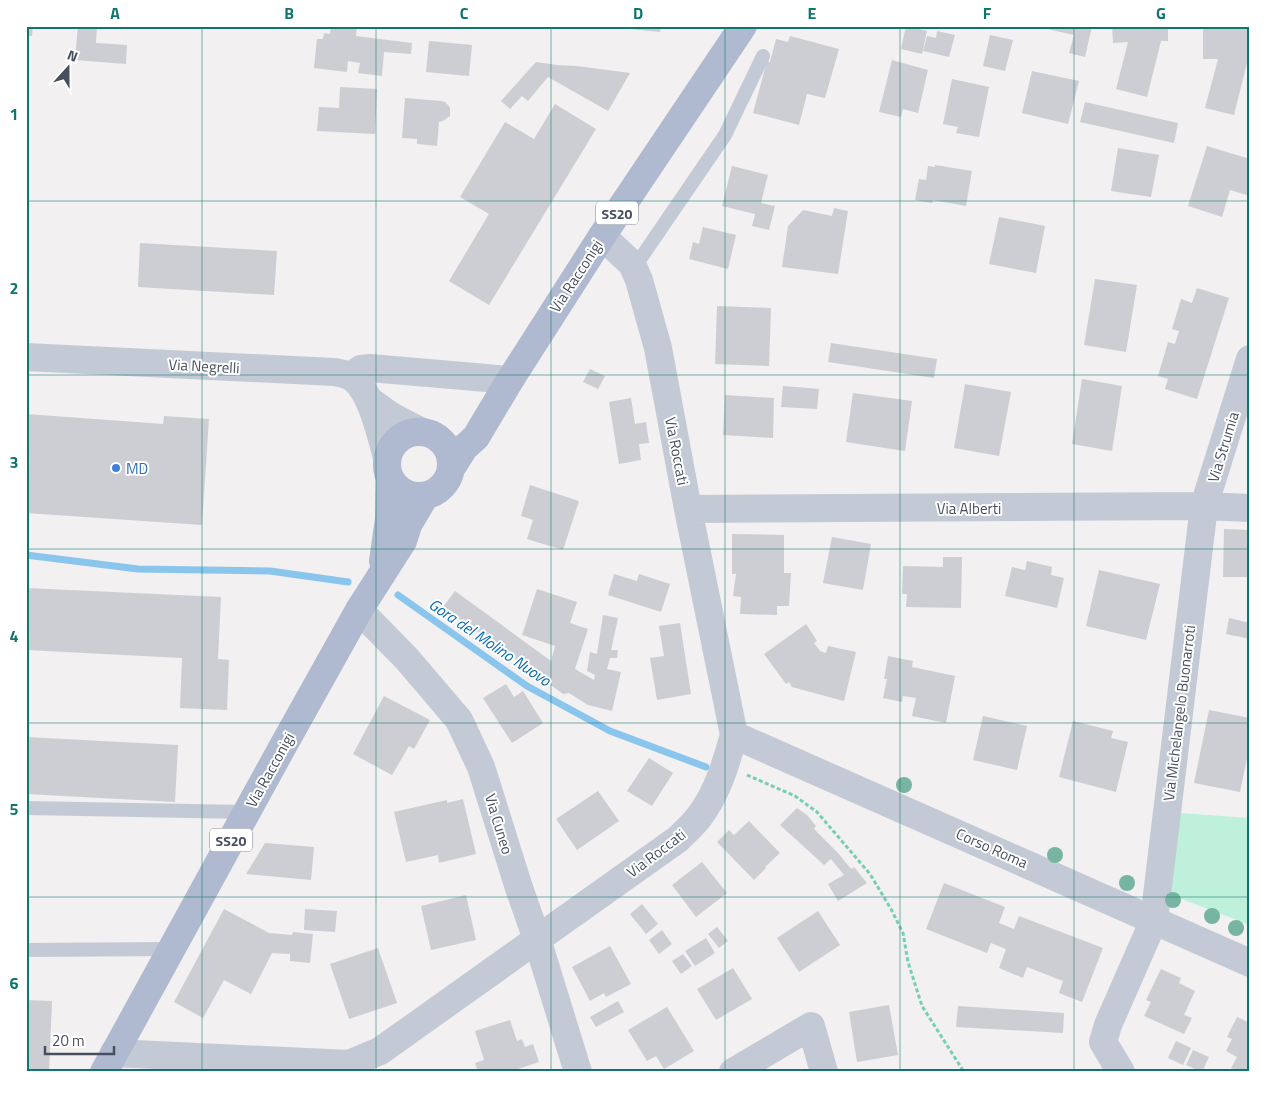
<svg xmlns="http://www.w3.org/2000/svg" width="1276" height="1098" font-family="'Titillium Web',sans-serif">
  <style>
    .green { fill: #bef0dc }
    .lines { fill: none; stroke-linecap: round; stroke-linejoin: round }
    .stream { stroke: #8ac5ee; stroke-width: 7 }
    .building { fill: #ccced4 }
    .path { stroke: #75cfb5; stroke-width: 3; stroke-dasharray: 4 2.5; stroke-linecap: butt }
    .lane { stroke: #c3c9d5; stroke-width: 14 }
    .street { stroke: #c3c9d5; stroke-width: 28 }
    .primary { stroke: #afb9cf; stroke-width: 28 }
    .tree { fill: #78b4a2 }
    .grid { fill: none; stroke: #0f766e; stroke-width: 1; stroke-opacity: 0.55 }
    .shop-dot { fill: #3f7fe0; stroke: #fff; stroke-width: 2 }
    .labels { text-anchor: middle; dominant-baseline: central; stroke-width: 4; stroke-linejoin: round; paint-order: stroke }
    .shield { fill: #fff; stroke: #7e848e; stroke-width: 1 }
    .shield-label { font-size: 14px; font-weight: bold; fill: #474f5e }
    .street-label { font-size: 15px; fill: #474f5e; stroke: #fff }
    .shop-label { font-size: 15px; fill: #366cbe; stroke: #fff; text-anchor: start }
    .water-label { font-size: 16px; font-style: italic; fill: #096baf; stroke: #fff }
    .neatline { fill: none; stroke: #0f766e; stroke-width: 2 }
    .grid-label { font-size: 16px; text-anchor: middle; font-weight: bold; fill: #0f766e }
  </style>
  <rect width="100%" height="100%" fill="#f2f0f0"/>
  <path class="green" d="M1180,813L1250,818V925L1171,895Z"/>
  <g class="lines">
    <path class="stream" d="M26,555L138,569L270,571L348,582
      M398,595L527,686L610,731L706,767"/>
  </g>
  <path class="building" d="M26,26H33L32,36H26Z
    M78,26H97L96,43L127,45L126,64L75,60Z
    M331,26H357L356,36L412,43L411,54L384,52L382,76L358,73L360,63L348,61L347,72L314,68L317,39H323L324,33L330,34Z
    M619,26H661L660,32L619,28Z
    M906,26L927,31L922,54L901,49Z
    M1048,26H1092L1085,57L1069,53L1074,35L1047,29Z
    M1112,26H1168V41H1161L1147,97L1116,89L1128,42L1113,43Z
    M1203,27H1250V59H1248L1234,115L1205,108L1218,59H1203Z
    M937,31L955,35L949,57L923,51L927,36L936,38Z
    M990,35L1013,40L1005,71L983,66Z
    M790,36L839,49L825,98L807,94L799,125L753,113L767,61L770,62L776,39L788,42Z
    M429,41L472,45L469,76L426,72Z
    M892,60L928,70L918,113L903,109L901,117L879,112Z
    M536,62L557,65L577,66L630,73L608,111L548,77L528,101L522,96L510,109L501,101Z
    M1032,71L1079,81L1068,124L1022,113Z
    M952,79L989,87L979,137L956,133L958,127L943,124Z
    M340,87L377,89L375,134L317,131L319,107L339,108Z
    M405,98L441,101L445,102L448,105L450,108V116L443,121L439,122L437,146L417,144V139L402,138Z
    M1085,102L1178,123L1174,143L1080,122Z
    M555,104L596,129L489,305L449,281L489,214L460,197L505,122L534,139Z
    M1207,146L1250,159V196L1230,190L1222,217L1188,206Z
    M1118,148L1159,155L1151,197L1111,191Z
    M935,165L972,171L966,206L933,200L932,203L915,200L919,179L926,180L928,166L935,167Z
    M732,166L768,175L761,203L775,206L769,230L752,226L755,214L722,206Z
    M834,208L848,211L838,274L782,267L788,226L803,210L832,216Z
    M999,217L1045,226L1036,273L989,264Z
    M703,227L736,235L728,269L689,259L693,242L699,244Z
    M140,243L277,251L274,295L138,287Z
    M1095,279L1137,285L1126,352L1084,345Z
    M1197,288L1229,298L1197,399L1165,389L1168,379L1158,376L1168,342L1175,344L1179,331L1172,329L1181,299L1192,303Z
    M717,306L771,308L769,366L715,364Z
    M831,343L937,359L934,378L828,362Z
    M590,369L605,376L598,389L583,382Z
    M1082,379L1122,386L1112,451L1072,444Z
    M965,384L1011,392L999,456L954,448Z
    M783,386L819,389L817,409L781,407Z
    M853,393L912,401L905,451L846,442Z
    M725,395L774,398L773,438L723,435Z
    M631,398L635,424L646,422L649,443L639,444L641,460L619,464L609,402Z
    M26,414L163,424L164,416L209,419L202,525L26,513Z
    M530,485L579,501L563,550L527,539L533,520L521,516Z
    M1224,529L1250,530V577H1223Z
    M732,534L784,535V573H791L789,606H777V615L740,614L741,597L733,596L736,574H732Z
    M832,537L871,544L863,590L823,583Z
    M943,557H962L961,608L906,607L907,594H902L903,566L943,567Z
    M1027,561L1052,567L1051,575L1064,578L1057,608L1005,596L1012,567L1025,570Z
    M1099,570L1160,584L1146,640L1086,626Z
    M614,574L637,581L639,574L670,584L661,612L608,595Z
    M26,588L221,597L218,659L229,660L227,710L180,708L182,658L26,650Z
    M537,589L577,602L570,623L588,629L575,669L594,680L595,675L587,671L590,652L597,654L603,615L618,618L611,650H618L617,658H610L607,669L621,672L612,711L588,705L569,693L563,694L443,607L455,591L551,661L555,646L522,635Z
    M1229,618L1250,623V639L1226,634Z
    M680,623L691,694L657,700L650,658L664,656L659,626Z
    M806,624L817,641L814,643L820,651L826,653L828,646L856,652L844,701L792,687L789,682L786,684L764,654Z
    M888,656L913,661L912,667L955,676L946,723L912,716L916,698L903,696L902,702L883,698L887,679H884Z
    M506,684L514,697L523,691L543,723L512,743L483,698Z
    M384,696L430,720L414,749L409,746L392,775L353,754Z
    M1209,710L1250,718V744L1240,792L1194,783Z
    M983,716L1027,726L1017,770L973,760Z
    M1073,721L1113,731L1111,738L1128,742L1116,792L1059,777Z
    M26,737L178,745L175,802L26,794Z
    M649,758L673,773L652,806L627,791Z
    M598,791L619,821L577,850L556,819Z
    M463,799L476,854L439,863L438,855L406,862L394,812L447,800V803Z
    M797,808L807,815L816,826L814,829L838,853L851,869L854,867L867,883L838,901L828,884L844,875L831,859L824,865L780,825Z
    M749,821L780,853L765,867L766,868L754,880L717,842L729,830L734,835Z
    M265,843L314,847L311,880L246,874Z
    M702,862L727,893L696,917L672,885Z
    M944,883L1005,907L999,923L1014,929L1019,916L1103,948L1082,1002L1059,993L1063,981L1027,967L1023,978L999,968L1006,949L991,943L987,953L926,929Z
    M466,895L476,940L431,950L421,906Z
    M642,904L658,924L646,934L630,914Z
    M224,909L269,933L292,935L293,932L313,934L310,963L290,961V954L272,953L251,994L224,980L203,1018L174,1002Z
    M305,909L337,911L335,932L304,930Z
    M818,911L840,945L799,972L777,938Z
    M717,927L728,941L719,948L708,934Z
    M662,930L672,944L659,954L649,940Z
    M706,938L715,953L695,966L685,951Z
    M610,946L631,984L606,997L604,993L590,1001L572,967Z
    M378,948L397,1003L349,1019L330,964Z
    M683,954L692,966L681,974L672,961Z
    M733,968L752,999L716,1020L697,989Z
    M1161,969L1181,978L1179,983L1195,991L1184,1015L1192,1018L1184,1034L1144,1016L1151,1002L1146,1000Z
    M26,1000L52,1001L49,1072L26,1071Z
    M618,1001L624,1012L596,1027L590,1017Z
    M889,1005L898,1055L857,1062L849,1012Z
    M958,1006L1064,1013L1063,1033L956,1027Z
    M667,1007L694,1051L664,1069L656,1056L647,1061L628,1030Z
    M1237,1017L1248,1022L1250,1019V1072H1239L1231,1068L1237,1057L1226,1051L1232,1039L1227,1037Z
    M510,1020L517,1041L522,1039L525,1047L533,1044L539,1062L512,1071V1072H478L475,1063L484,1060L475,1031Z
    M1176,1041L1191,1048L1183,1065L1168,1058Z
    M1193,1050L1209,1057L1202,1072L1186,1065Z"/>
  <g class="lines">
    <path class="path" d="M747,775L795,796L817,812L870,874L891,909L903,933L908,962L922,1006L964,1072"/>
    <path class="lane" d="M634,268L725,135L763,56
      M26,808L246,812
      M26,950L171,949"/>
    <path class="street" d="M26,357L334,372C340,373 347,374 353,378C372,393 380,433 387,457
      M351,376L361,369L370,368L510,380
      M370,401L391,416L420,431
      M688,509L1204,506L1250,508
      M359,610L407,659L459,720L481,767L519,888L537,939L578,1072
      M734,735L1250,963
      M114,1053L349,1064L380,1051L678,839C685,832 693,825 699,817C718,792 726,763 734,735L688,509L658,348L639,280L632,264L602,236
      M733,1072L811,1026L824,1072
      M1121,1072L1103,1042L1108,1025L1154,920L1204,506L1250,359"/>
    <path class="primary" d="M387 464a32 32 0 1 1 64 0a32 32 0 1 1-64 0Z
      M452,467L464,448L476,437L510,380L602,236L743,26
      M383,561L389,519L390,479
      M104,1072L283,746L359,610L403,541L408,525L425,496"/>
  </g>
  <g class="tree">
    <circle cx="904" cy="785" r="8"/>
    <circle cx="1055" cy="855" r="8"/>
    <circle cx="1127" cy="883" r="8"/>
    <circle cx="1173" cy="900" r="8"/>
    <circle cx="1212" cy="916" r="8"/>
    <circle cx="1236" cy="928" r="8"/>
  </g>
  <path class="grid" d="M202,26V1072M376,26V1072M551,26V1072M725,26V1072M900,26V1072M1074,26V1072M26,201H1250M26,375H1250M26,549H1250M26,723H1250M26,897H1250"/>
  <circle class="shop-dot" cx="116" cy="468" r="5"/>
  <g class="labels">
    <g class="shield">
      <rect x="596" y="201.5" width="42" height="23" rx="4"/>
      <rect x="210" y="828.5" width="42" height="23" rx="4"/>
    </g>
    <g class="shield-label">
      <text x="617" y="213">SS20</text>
      <text x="231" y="840">SS20</text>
    </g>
    <g class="street-label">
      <text transform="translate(576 276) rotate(-57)">Via Racconigi</text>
      <text transform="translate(204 366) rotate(3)">Via Negrelli</text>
      <text transform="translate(1223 447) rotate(-73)">Via Strumia</text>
      <text transform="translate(677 451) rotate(79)">Via Roccati</text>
      <text x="969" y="508">Via Alberti</text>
      <text transform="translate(1179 713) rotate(-83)">Via Michelangelo Buonarroti</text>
      <text transform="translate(270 770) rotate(-61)">Via Racconigi</text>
      <text transform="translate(499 824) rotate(73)">Via Cuneo</text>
      <text transform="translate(992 848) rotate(24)">Corso Roma</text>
      <text transform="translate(656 853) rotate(-37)">Via Roccati</text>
    </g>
    <g class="shop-label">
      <text x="126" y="468">MD</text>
    </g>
    <g class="water-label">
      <text transform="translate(490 642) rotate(34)">Gora del Molino Nuovo</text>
    </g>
  </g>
  <rect width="1276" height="1098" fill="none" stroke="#ffffff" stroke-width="55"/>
  <g transform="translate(68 68) rotate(21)" stroke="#ffffff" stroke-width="4" paint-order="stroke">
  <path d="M0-4L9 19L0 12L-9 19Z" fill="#474f5e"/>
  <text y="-8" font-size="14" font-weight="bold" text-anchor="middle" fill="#474f5e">N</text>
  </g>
  <path d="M45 1046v8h69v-8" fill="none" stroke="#474f5e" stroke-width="2.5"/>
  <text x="52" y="1046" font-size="15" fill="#474f5e" stroke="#ffffff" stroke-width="4" paint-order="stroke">20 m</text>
  <rect x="28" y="28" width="1220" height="1042" class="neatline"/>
  <g class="grid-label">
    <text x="115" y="19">A</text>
    <text x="289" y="19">B</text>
    <text x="464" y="19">C</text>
    <text x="638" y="19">D</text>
    <text x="812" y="19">E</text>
    <text x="987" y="19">F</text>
    <text x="1161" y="19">G</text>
    <text x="14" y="120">1</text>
    <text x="14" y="294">2</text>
    <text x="14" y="468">3</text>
    <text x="14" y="642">4</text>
    <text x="14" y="815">5</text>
    <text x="14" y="989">6</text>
  </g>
</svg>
